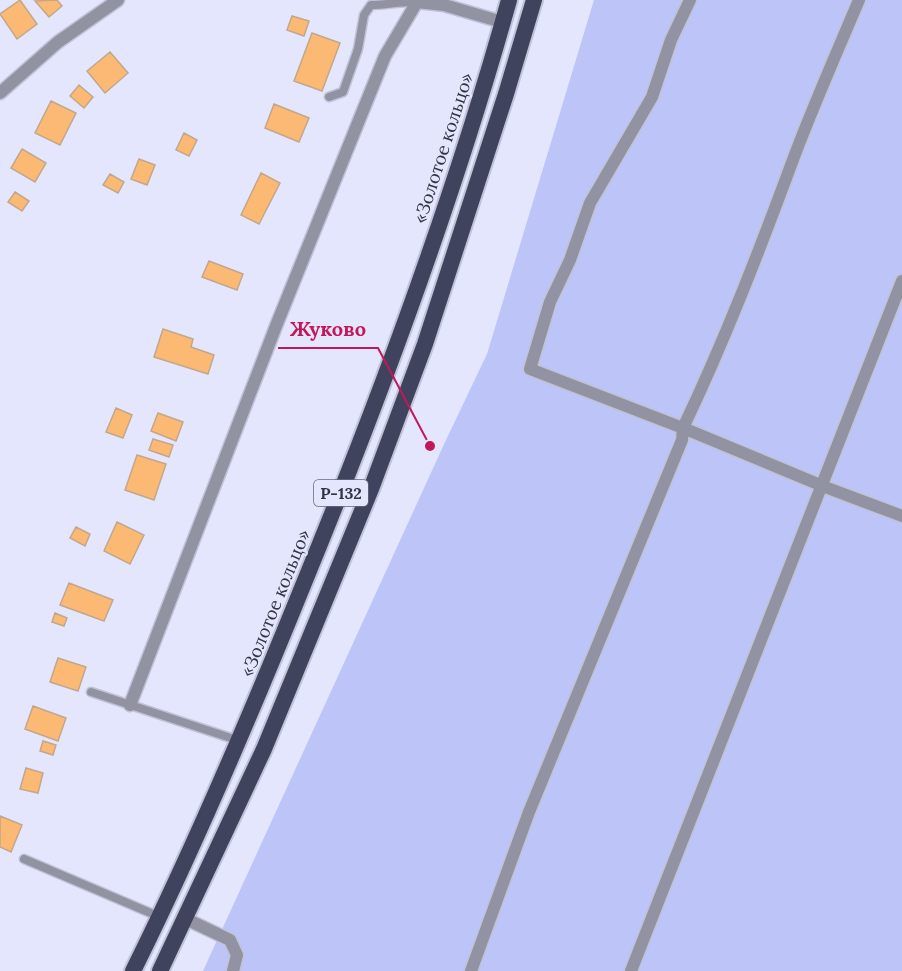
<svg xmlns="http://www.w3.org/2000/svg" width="902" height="971" font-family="Lora,serif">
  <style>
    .green { fill: #bcc4f8 }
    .building { fill: #fcb973; stroke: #c2a78c; stroke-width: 1.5 }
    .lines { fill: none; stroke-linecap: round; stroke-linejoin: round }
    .service-casing { stroke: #c0c2d7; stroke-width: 11 }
    .minor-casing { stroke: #c0c2d7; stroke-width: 15 }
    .trunk-casing { stroke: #c0c2d7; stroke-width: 20 }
    .service { stroke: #9193a2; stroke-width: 8 }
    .minor { stroke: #9193a2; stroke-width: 12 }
    .trunk { stroke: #40435e; stroke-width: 16 }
    .labels { text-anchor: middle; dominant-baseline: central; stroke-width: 4.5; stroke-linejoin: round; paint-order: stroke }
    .shield { fill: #e3e6fc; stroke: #67697a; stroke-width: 1.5 }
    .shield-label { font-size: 16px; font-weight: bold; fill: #323442 }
    .street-label { font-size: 18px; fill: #323442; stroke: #e3e6fc }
    .leader { fill: none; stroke: #c2185b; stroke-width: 2 }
    .callout-dot { fill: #c2185b; stroke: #e3e6fc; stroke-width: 2 }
    .callout-label { font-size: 20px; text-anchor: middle; font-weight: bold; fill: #c2185b; stroke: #e3e6fc; stroke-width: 4.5; stroke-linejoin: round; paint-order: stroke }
  </style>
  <rect width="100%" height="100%" fill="#e3e6fc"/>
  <path class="green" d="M594,0H902V971H203L446,440L487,354Z"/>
  <path class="building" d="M20,0L37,24L17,39L0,14Z
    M57,0L62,6L49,17L35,1Z
    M292,16L309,21L304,36L287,30Z
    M312,33L340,43L322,91L294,81Z
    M110,52L128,73L105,93L87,71Z
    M79,85L93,97L84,108L70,96Z
    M51,101L76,113L60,145L35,133Z
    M274,104L309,118L299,142L265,128Z
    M184,133L197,140L189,156L176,150Z
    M22,149L46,163L35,182L11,168Z
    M139,159L155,165L147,185L131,179Z
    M261,173L280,183L259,224L241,215Z
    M110,174L124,182L118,193L103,185Z
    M15,192L29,201L22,211L8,202Z
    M209,261L243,274L237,290L202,277Z
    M163,329L193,339L191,347L214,355L208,374L154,357Z
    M116,408L132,415L123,438L106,432Z
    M158,413L183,422L176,441L151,431Z
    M153,439L173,445L169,457L149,450Z
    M137,455L166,464L154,500L125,490Z
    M117,522L144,535L130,564L104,551Z
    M76,527L90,534L85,546L70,538Z
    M69,583L113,600L104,621L60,605Z
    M55,613L67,618L64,626L52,622Z
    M58,658L86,667L78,691L50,682Z
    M33,706L66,718L58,741L25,729Z
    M43,741L56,745L53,755L40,751Z
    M26,768L43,773L38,793L20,789Z
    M0,816L22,825L11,852L0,847Z"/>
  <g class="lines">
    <g class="service-casing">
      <path id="service" d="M329,97L343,92L358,49L364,15L371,5C387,5 401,1 417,2
        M91,692L240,741
        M24,859L160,917"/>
    </g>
    <g class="minor-casing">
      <path id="minor" d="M690,0L671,40L652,97L590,203L570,260L550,302L530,369L688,430L825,487L902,516
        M0,93L58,42L118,0
        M130,705L276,326L385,56L417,2L444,5L502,22
        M186,919L230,940L237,955L233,971
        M471,971L529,812L682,440L683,428C725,340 760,249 794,157C814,104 837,52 859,0
        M631,971L902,281"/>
    </g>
    <g class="trunk-casing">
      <path id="trunk" d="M133,971C196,844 251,714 304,583C382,393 454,198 509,0
        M160,971L264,749L371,489L425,344L506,94L534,0"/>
    </g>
    <use href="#service" class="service"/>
    <use href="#minor" class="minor"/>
    <use href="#trunk" class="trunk"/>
  </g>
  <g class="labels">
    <rect class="shield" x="314" y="480" width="54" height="26" rx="4.5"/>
    <g class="shield-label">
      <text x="341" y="493">Р-132</text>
    </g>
    <g class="street-label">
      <text transform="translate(443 148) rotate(-72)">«Золотое кольцо»</text>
      <text transform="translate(275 603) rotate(-68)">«Золотое кольцо»</text>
    </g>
  </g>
  <path class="leader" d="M430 446L378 348H278"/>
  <circle class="callout-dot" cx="430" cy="446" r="6"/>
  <g class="callout-label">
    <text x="328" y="336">Жуково</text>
  </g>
</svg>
